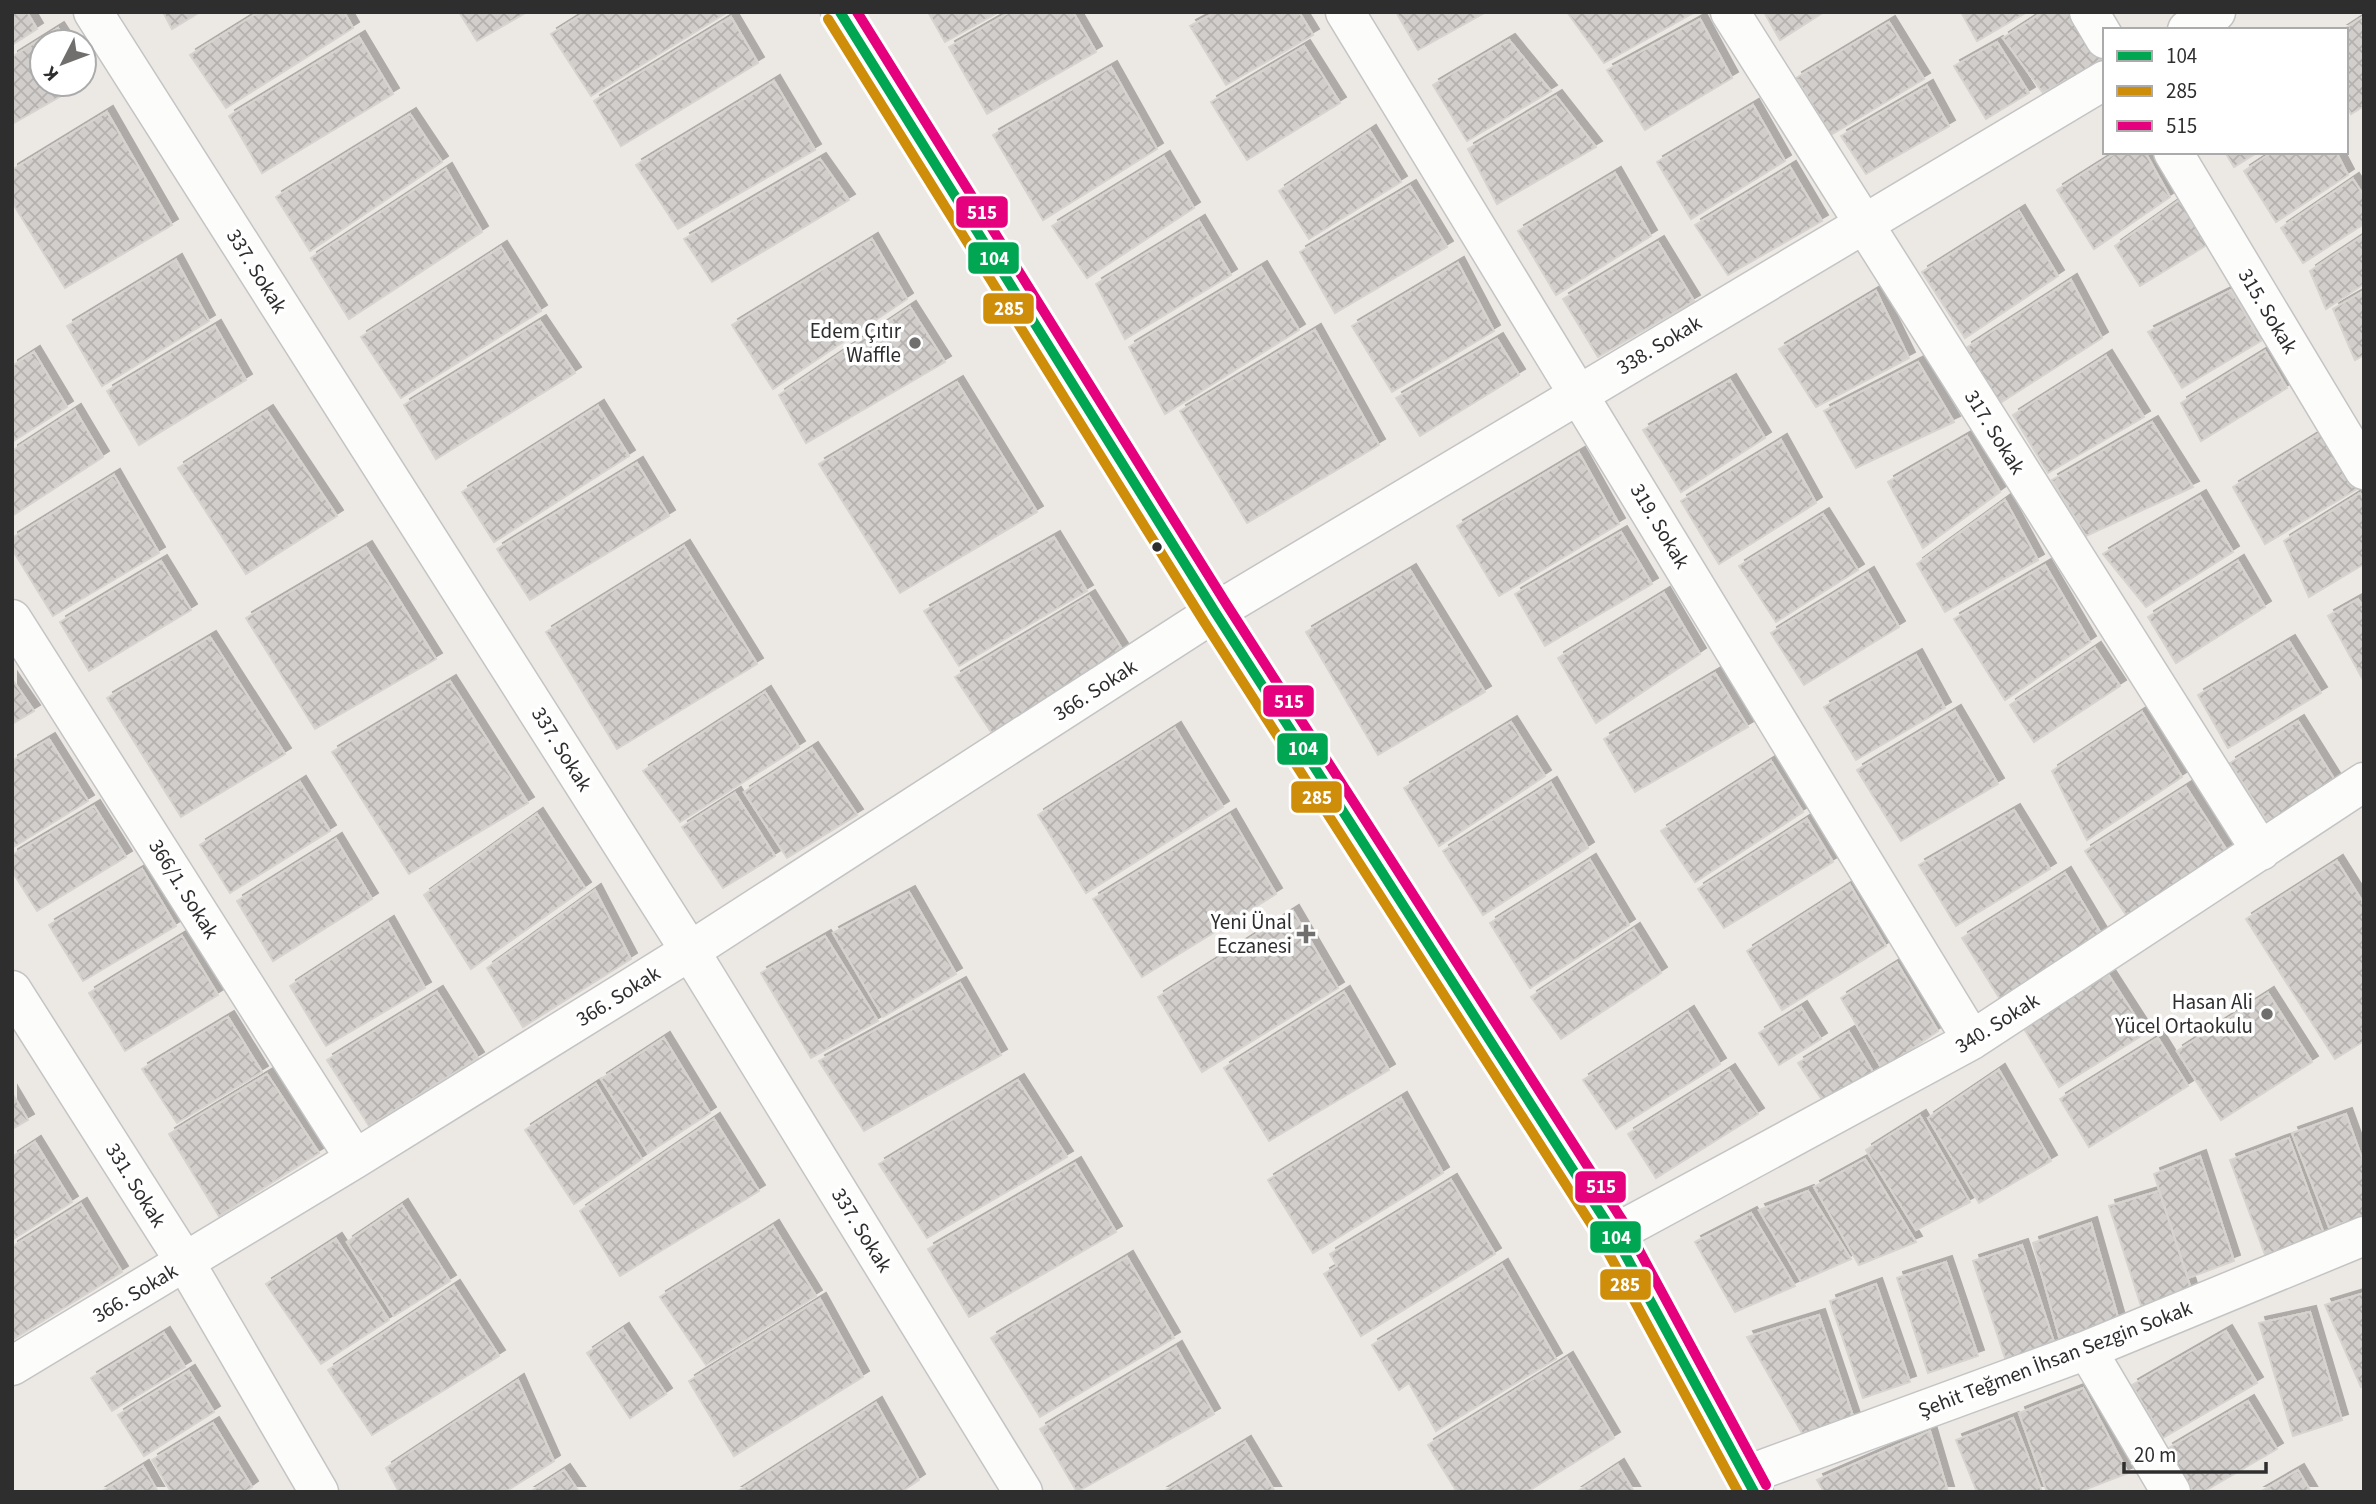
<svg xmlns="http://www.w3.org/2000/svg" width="2376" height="1504" font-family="'Source Sans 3',sans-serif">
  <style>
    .building { fill: url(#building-cross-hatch); stroke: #d7d4d0; stroke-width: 2; filter: url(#shadow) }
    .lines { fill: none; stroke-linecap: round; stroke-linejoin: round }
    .minor-casing { stroke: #c5c4c5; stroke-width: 41 }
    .primary-casing { stroke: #c6c5c4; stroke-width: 41 }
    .minor { stroke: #fcfcfb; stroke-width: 38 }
    .primary { stroke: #e8e4d6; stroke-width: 38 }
    .bus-1-casing { stroke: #fff; stroke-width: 16 }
    .bus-2-casing { stroke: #fff; stroke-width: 16 }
    .bus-3-casing { stroke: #fff; stroke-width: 16 }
    .bus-1 { stroke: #00a651; stroke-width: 10 }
    .bus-2 { stroke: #cf8e09; stroke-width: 10 }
    .bus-3 { stroke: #e5007d; stroke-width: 10 }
    .poi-dot { fill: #706f6e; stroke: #fff; stroke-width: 2.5 }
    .bus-dot { fill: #2e2e2e; stroke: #fff; stroke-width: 2.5 }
    .labels { text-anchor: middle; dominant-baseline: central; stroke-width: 7; stroke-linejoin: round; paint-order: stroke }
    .street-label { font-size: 21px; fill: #2e2e2e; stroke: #fff }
    .poi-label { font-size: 21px; fill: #2e2e2e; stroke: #fff; text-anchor: end }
    .line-badge { stroke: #fff; stroke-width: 2.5 }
    .badge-label { font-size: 19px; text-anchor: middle; font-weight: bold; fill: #fff }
  </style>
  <defs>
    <pattern id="building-cross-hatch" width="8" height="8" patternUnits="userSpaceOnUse" patternTransform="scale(1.75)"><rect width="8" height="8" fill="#d1cecb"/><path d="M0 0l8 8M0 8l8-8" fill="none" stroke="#b4b1af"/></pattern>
    <filter id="shadow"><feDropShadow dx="6" dy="-6" stdDeviation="0" flood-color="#0004"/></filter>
  </defs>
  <rect width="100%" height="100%" fill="#ece8e4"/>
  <path class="building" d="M12,12H27L37,29L12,45Z
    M163,12H200L172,29Z
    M259,12H344L353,28L226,108L190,55Z
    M459,12H527L477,41Z
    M586,12H725L726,13L591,96L551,34Z
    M928,12H999L945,42Z
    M1010,12H1073L1096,52L987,114L949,47Z
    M1216,12H1299L1313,35L1226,85L1190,26Z
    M1396,12H1486L1418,50Z
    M1567,12H1695L1604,63Z
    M1764,12H1824L1780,40Z
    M1961,12H2027L1977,41Z
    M2043,12H2077L2103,60L2043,93L2003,38Z
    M2364,16V106L2351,114L2346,105V30H2343Z
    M731,17L758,63L621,146L594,101Z
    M1700,19L1732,78L1645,130L1607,70Z
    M1889,22L1924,79L1831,135L1796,78Z
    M58,28L67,42H42V84H82L12,124V57Z
    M359,37L393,94L262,173L229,116Z
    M1509,40L1551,91L1467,141L1433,85Z
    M1997,42L2029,93L1986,119L1954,66Z
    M1304,46L1340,103L1247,160L1211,102Z
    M1111,67L1157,149L1043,220L993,135Z
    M774,81L815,150L678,229L636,165Z
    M1927,86L1949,126L1866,174L1841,136Z
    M1556,96L1596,147L1497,204L1468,149Z
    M1753,105L1785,161L1691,219L1657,162Z
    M107,112L172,225L65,288L12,202V170Z
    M410,114L442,162L310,251L276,197Z
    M1370,131L1401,182L1309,239L1279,191Z
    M2117,152H2145L2170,197L2094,249L2057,190Z
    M2225,152H2258L2234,167Z
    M2273,152H2336L2348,175L2276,222L2244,171Z
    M1164,157L1194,208L1087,278L1052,226Z
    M820,159L849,200L712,282L684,239Z
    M1790,167L1822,221L1728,275L1695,225Z
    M446,169L482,232L349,319L311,258Z
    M1615,173L1651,236L1556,295L1518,231Z
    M2353,179L2364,196V224L2303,263L2281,228Z
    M1410,186L1447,247L1335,313L1300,252Z
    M2188,194L2215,240L2140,286L2115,246Z
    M2019,211L2058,276L1965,338L1922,272Z
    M1199,221L1231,275L1125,339L1096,284Z
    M2364,235V284L2326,309L2310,271Z
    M872,239L907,299L773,389L732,325Z
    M1658,242L1694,301L1598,357L1563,299Z
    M501,247L541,311L401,398L361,337Z
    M176,260L209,321L102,386L67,326Z
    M1458,263L1494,331L1392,392L1352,326Z
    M1261,267L1299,330L1165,414L1129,347Z
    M2071,280L2102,338L2000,403L1966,348Z
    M2231,290L2261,341L2182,388L2148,332Z
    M1876,291L1909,358L1816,407L1779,349Z
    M2364,291V355L2355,360L2333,309Z
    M910,307L945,362L806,443L779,395Z
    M540,321L575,373L436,459L404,405Z
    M215,326L246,380L139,445L107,391Z
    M1315,330L1379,445L1247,523L1180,411Z
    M1497,339L1519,375L1420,436L1396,398Z
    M2265,351L2287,388L2201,441L2181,403Z
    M34,352L67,407L12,442V366Z
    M2106,356L2144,417L2048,473L2013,415Z
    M1918,362L1954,422L1856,468L1824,411Z
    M1730,380L1765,438L1681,492L1643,430Z
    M957,382L1037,512L900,593L819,464Z
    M598,406L629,456L494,542L462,492Z
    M75,410L103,457L12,516V451Z
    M267,411L337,516L246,574L178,468Z
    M2152,422L2193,487L2086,536L2052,480Z
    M2322,432L2357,489L2265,544L2233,487Z
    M1967,436L2000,492L1923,548L1888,482Z
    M1781,440L1816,503L1719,564L1681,501Z
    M1579,453L1619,524L1499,596L1457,526Z
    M637,463L669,516L530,600L497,549Z
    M114,475L159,553L53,616L12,549V538Z
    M2360,493L2364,499V564L2309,597L2284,541Z
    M2200,496L2233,552L2146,607L2103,554Z
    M2005,500L2038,560L1945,612L1917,564Z
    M1823,514L1858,570L1776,622L1739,566Z
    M1621,532L1652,584L1545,646L1515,594Z
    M1054,537L1087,591L959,666L924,611Z
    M684,546L757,664L617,749L546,632Z
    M366,547L436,659L315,729L246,618Z
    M161,561L191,610L89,671L60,622Z
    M2238,561L2265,607L2176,663L2148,617Z
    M2045,565L2090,642L2005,700L1954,619Z
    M1410,570L1485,692L1378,755L1306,632Z
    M1868,573L1899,627L1804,685L1771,633Z
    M1664,593L1700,654L1596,723L1558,658Z
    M1089,596L1125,654L995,738L955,677Z
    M2358,599L2364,608L2363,680L2328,616Z
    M210,637L285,754L181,817L107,698Z
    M2289,641L2321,693L2228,748L2198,695Z
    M2095,648L2120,686L2034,742L2010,705Z
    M1916,655L1945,708L1856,760L1824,707Z
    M1715,673L1748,727L1635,792L1604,739Z
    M12,679L34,711L12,724Z
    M450,681L528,803L409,874L332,752Z
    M765,692L799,747L680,822L643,771Z
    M1955,711L1998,784L1901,841L1857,770Z
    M2142,712L2182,777L2087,840L2052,771Z
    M2298,721L2336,782L2270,826L2230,763Z
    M1511,722L1545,776L1439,846L1404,788Z
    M1175,728L1223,807L1086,893L1038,815Z
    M49,739L88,801L12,848V761Z
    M812,748L857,815L787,858L744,792Z
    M1771,761L1803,812L1695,882L1661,831Z
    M300,782L330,831L230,893L200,845Z
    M1551,783L1588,848L1483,915L1443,851Z
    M2186,787L2233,860L2133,926L2085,851Z
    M735,793L775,856L723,888L682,827Z
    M94,806L126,857L37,911L12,871V855Z
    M2014,810L2050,869L1956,926L1919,865Z
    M537,814L585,888L471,969L424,895Z
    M1230,815L1276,894L1142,977L1093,899Z
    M1807,819L1833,862L1724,928L1698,889Z
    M336,839L372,899L273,961L237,901Z
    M1590,860L1629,925L1530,988L1490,923Z
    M2337,861L2364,904V1041L2335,1059L2246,919Z
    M142,869L176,926L83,981L49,925Z
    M2065,873L2106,942L2005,1007L1962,938Z
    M1850,885L1886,946L1782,1010L1747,951Z
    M595,890L631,959L523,1027L487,968Z
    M909,892L956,974L883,1017L833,933Z
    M1293,911L1338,988L1202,1072L1158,997Z
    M388,922L425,988L326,1046L290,986Z
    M1634,929L1661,973L1561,1039L1531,997Z
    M182,936L218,995L125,1051L89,993Z
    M825,936L878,1021L811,1058L761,973Z
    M1897,963L1938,1031L1882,1069L1841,998Z
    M2108,974L2146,1033L2059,1087L2023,1027Z
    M960,983L1001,1055L864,1131L819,1061Z
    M437,992L478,1058L369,1126L327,1060Z
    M1344,992L1389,1070L1269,1141L1224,1068Z
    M2268,993L2312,1062L2221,1120L2177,1051Z
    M1801,1007L1821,1039L1779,1065L1759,1033Z
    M1688,1012L1720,1064L1616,1129L1583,1080Z
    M228,1017L262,1072L177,1123L142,1069Z
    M1849,1032L1879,1082L1830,1112L1798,1063Z
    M664,1038L710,1113L648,1153L601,1079Z
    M2158,1038L2188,1086L2089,1147L2060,1099Z
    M1729,1070L1758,1114L1656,1178L1628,1134Z
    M1999,1070L2051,1161L1979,1203L1928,1118Z
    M267,1074L319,1153L219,1216L169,1134Z
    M1018,1080L1067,1157L927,1238L879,1164Z
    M596,1084L642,1159L574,1204L525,1130Z
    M12,1093L28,1120L12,1129Z
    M1401,1098L1443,1173L1313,1253L1268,1180Z
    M2346,1114L2364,1164V1217L2329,1227L2292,1133Z
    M1920,1116L1970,1202L1916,1230L1866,1150Z
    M714,1119L759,1191L620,1276L580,1211Z
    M2289,1138L2325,1237L2267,1260L2230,1160Z
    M35,1142L72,1202L12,1240V1157Z
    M2200,1156L2234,1261L2188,1278L2154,1174Z
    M1865,1159L1916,1242L1859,1265L1814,1187Z
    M1075,1163L1116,1232L969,1317L928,1249Z
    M1451,1180L1495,1254L1361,1336L1324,1274L1337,1266L1330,1254Z
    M1808,1191L1851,1259L1801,1281L1759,1210Z
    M2159,1191L2192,1292L2142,1309L2109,1206Z
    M81,1204L122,1272L12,1340V1247Z
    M402,1205L450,1281L394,1316L347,1242Z
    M1751,1213L1795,1286L1735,1312L1695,1242Z
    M2091,1223L2121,1328L2063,1351L2033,1243Z
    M773,1226L816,1296L706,1365L660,1297Z
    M336,1239L389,1320L321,1364L266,1284Z
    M2022,1245L2055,1345L2006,1361L1973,1261Z
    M1127,1257L1174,1338L1040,1417L991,1338Z
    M1946,1262L1978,1356L1928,1373L1897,1278Z
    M1502,1265L1556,1359L1436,1431L1409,1383L1399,1390L1372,1345Z
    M1876,1284L1910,1382L1863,1398L1830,1301Z
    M454,1286L499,1356L372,1435L328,1370Z
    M2364,1293V1386L2361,1387L2325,1305Z
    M820,1299L863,1377L734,1456L689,1381Z
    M2310,1312L2342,1420L2293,1436L2259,1323Z
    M1819,1315L1856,1425L1810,1447L1747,1337Z
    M623,1329L666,1394L630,1418L587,1353Z
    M2226,1331L2257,1383L2163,1438L2132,1385Z
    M164,1333L185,1367L112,1411L91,1378Z
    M1176,1347L1214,1414L1077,1492L1040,1429Z
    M1567,1358L1614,1438L1527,1492H1457L1428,1445Z
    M189,1371L214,1412L144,1456L118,1415Z
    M518,1380L554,1461L505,1492H399L386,1468Z
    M2083,1388L2128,1473L2079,1492H2047L2019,1413Z
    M2248,1401L2277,1449L2203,1492H2193L2167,1449Z
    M876,1403L919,1480L901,1492H737Z
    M2013,1418L2042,1492H1977L1956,1440Z
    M213,1423L252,1487L245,1492H171L152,1460Z
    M1930,1431L1948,1492H1824L1817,1480Z
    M1245,1442L1275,1492H1163Z
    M1618,1465L1634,1492H1577Z
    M143,1466L158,1492H101Z
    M564,1470L579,1492H530Z
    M2298,1470L2311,1492H2260Z"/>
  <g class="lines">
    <g class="minor-casing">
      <path id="minor" d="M93,12L690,951L1023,1492
        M1345,12L1972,1040
        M1730,12L2261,851
        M2089,12L2105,39
        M2187,30L2216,12
        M2173,152L2364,470
        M12,619L355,1159
        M12,990L185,1262L319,1492
        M1614,1234L1972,1040L2364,782
        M2087,1350L2171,1492
        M12,1366L355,1159L690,951L1215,612L2105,80
        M1744,1476L2087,1350L2364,1236"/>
    </g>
    <g class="primary-casing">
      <path id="primary" d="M840,12L1215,612L1614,1234L1754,1492"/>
    </g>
    <use href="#minor" class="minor"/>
    <use href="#primary" class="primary"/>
    <g class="bus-1-casing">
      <path id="bus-1" d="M840,12L1215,612L1614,1234L1754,1492"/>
    </g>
    <g class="bus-2-casing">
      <path id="bus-2" d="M828,19L1203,620L1602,1241L1738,1492"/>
    </g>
    <g class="bus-3-casing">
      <path id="bus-3" d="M857,12L1227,605L1626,1226L1766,1485"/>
    </g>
    <use href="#bus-1" class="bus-1"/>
    <use href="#bus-2" class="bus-2"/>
    <use href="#bus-3" class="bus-3"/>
  </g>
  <g class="poi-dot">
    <circle cx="915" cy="343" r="7"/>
    <path d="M1302.5 923.5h7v7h7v7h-7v7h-7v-7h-7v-7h7z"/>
    <circle cx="2267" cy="1014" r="7"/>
  </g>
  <circle class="bus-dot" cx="1157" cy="547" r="6"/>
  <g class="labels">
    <g class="street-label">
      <text transform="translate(257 271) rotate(58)">337. Sokak</text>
      <text transform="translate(2268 311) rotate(59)">315. Sokak</text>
      <text transform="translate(1659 345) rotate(-31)">338. Sokak</text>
      <text transform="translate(1995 432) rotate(58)">317. Sokak</text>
      <text transform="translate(1660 526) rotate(59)">319. Sokak</text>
      <text transform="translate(1095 690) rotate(-33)">366. Sokak</text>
      <text transform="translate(562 749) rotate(58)">337. Sokak</text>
      <text transform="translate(184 889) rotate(58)">366/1. Sokak</text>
      <text transform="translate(618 996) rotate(-32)">366. Sokak</text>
      <text transform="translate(1997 1023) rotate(-32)">340. Sokak</text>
      <text transform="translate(136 1185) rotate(58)">331. Sokak</text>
      <text transform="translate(862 1230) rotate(58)">337. Sokak</text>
      <text transform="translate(135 1293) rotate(-31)">366. Sokak</text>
      <text transform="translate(2055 1359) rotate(-21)">Şehit Teğmen İhsan Sezgin Sokak</text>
    </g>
    <g class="poi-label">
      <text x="901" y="331">Edem Çıtır<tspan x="901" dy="24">Waffle</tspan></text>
      <text x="1292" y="922">Yeni Ünal<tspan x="1292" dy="24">Eczanesi</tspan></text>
      <text x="2253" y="1002">Hasan Ali<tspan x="2253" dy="24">Yücel Ortaokulu</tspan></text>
    </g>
  </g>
  <g class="line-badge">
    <rect x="955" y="195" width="54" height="34" rx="7" fill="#e5007d"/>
    <rect x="967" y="241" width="53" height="34" rx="7" fill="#00a651"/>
    <rect x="982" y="292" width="53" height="33" rx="7" fill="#cf8e09"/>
    <rect x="1262" y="684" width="53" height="34" rx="7" fill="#e5007d"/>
    <rect x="1276" y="732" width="53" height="34" rx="7" fill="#00a651"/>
    <rect x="1290" y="780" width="53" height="34" rx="7" fill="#cf8e09"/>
    <rect x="1574" y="1170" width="53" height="34" rx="7" fill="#e5007d"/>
    <rect x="1589" y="1220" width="53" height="34" rx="7" fill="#00a651"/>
    <rect x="1599" y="1268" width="53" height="33" rx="7" fill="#cf8e09"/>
  </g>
  <g class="badge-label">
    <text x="982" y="219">515</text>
    <text x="994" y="265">104</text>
    <text x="1009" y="315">285</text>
    <text x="1289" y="708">515</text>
    <text x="1303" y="755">104</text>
    <text x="1317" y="804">285</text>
    <text x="1601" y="1193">515</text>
    <text x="1616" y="1244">104</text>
    <text x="1625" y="1291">285</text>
  </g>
  <rect width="2376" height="1504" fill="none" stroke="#2e2e2e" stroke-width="28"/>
  <rect x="2103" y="28" width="245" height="126" fill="#ffffff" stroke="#ababab" stroke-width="2"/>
  <rect x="2117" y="51" width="35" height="10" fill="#00a651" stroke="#ababab" stroke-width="2"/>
  <text x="2166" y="63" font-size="21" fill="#2e2e2e">104</text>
  <rect x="2117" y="86" width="35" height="10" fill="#cf8e09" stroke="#ababab" stroke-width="2"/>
  <text x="2166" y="98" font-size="21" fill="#2e2e2e">285</text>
  <rect x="2117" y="121" width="35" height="10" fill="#e5007d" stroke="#ababab" stroke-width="2"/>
  <text x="2166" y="133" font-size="21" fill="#2e2e2e">515</text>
  <g transform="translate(63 63) rotate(228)"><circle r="33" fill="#ffffff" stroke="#ababab" stroke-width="2"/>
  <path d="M0-5L12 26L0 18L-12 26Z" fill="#706f6e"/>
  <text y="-10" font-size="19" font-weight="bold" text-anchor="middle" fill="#2e2e2e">K</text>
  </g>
  <path d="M2124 1462v10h142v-10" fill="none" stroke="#2e2e2e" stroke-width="3.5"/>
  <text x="2134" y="1462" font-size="21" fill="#2e2e2e" stroke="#ffffff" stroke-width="5" paint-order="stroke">20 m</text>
</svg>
